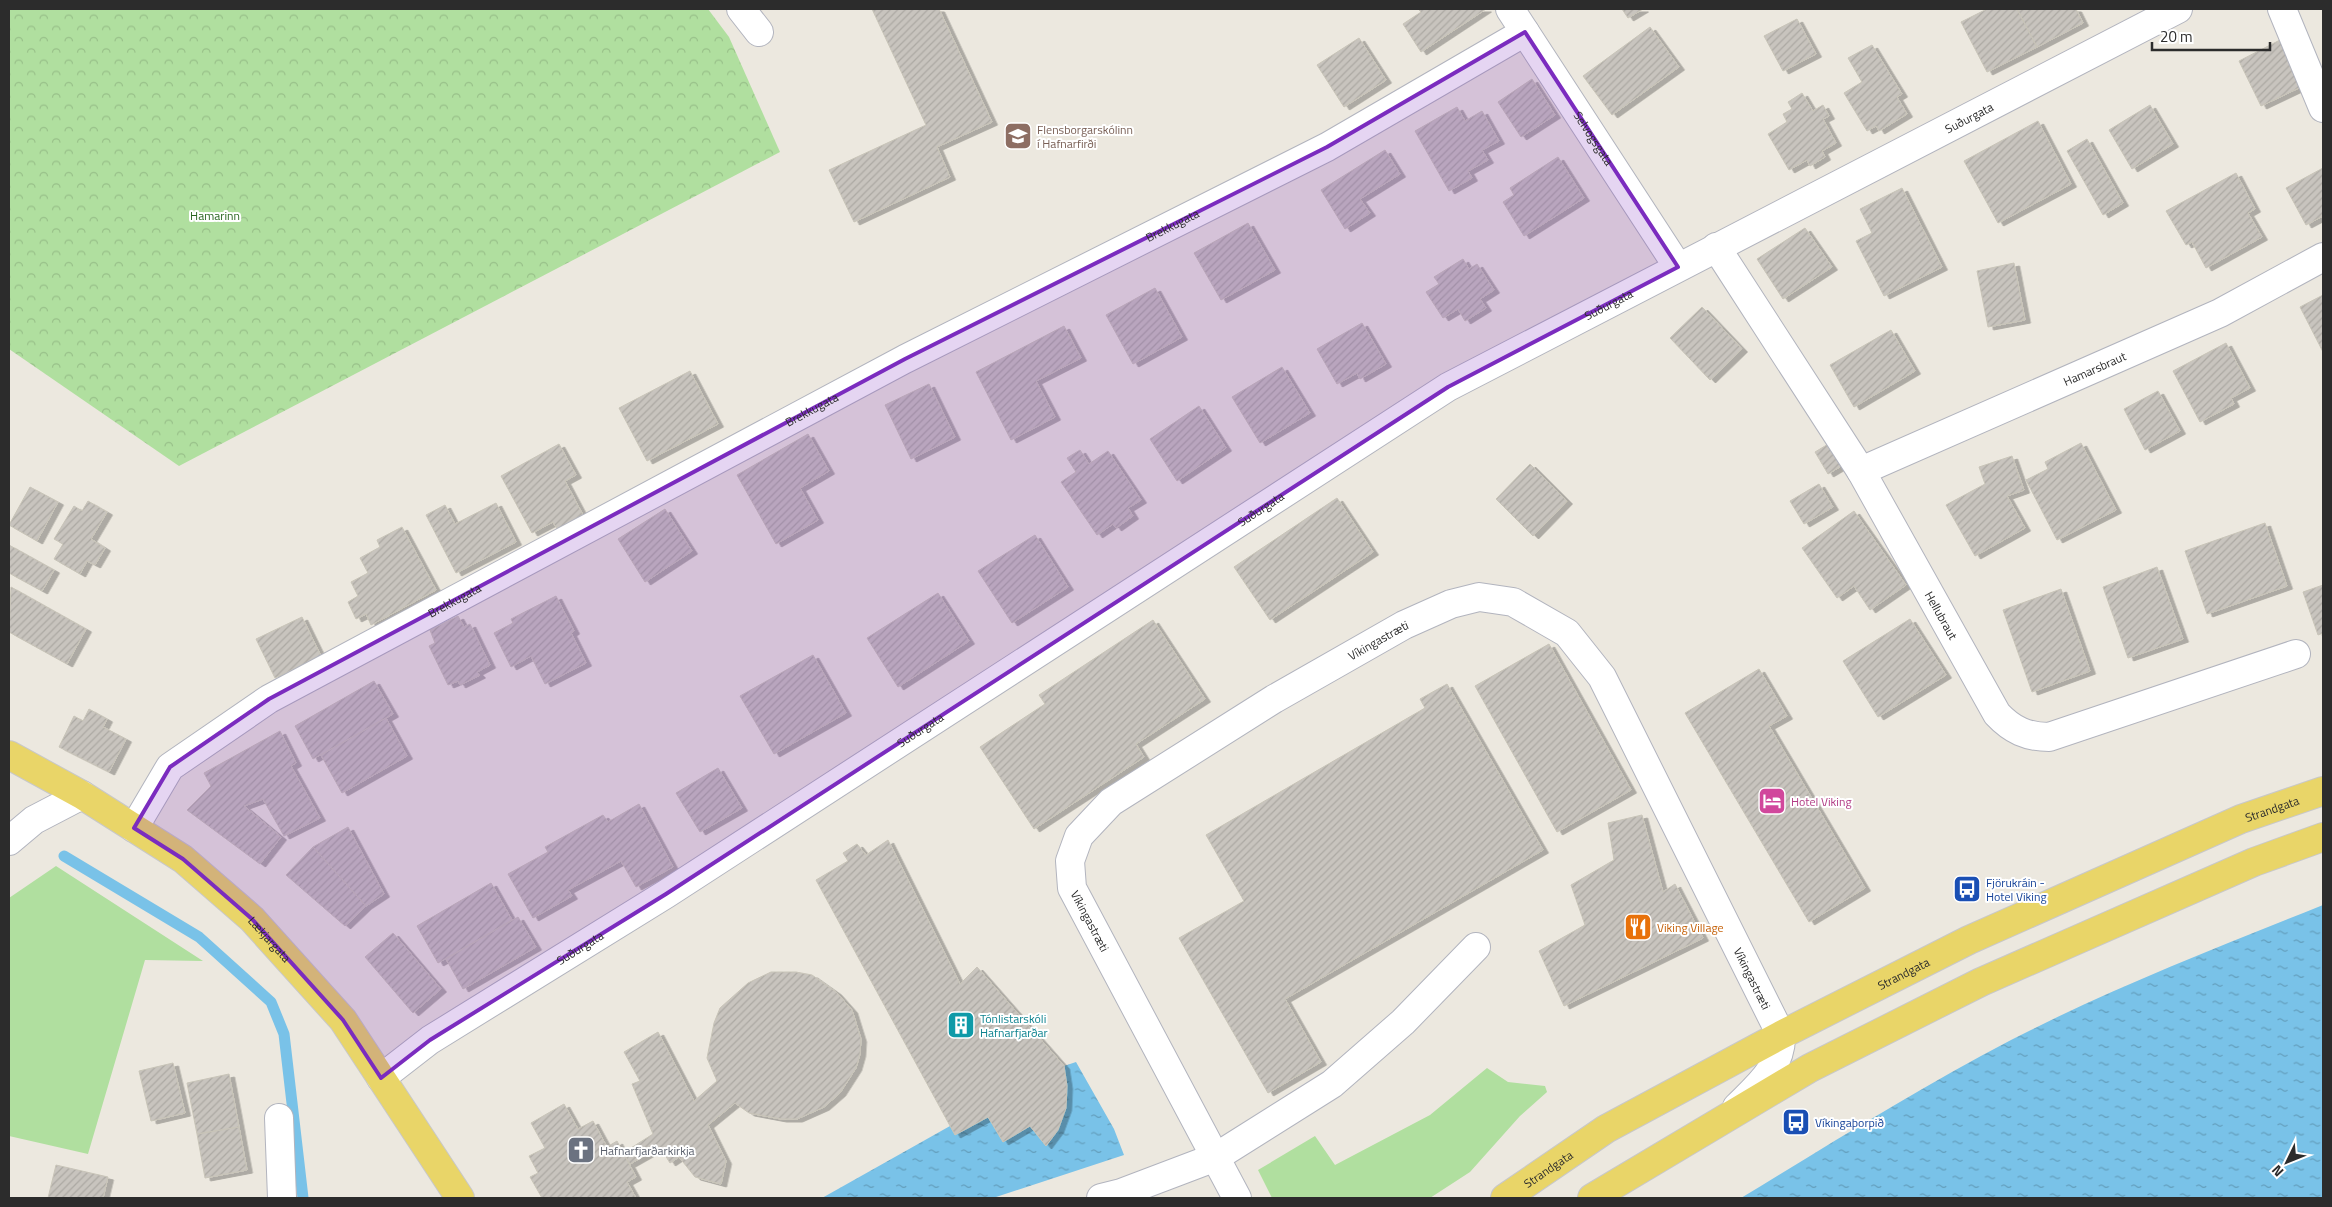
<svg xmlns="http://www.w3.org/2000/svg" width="2332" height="1207" font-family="'Titillium Web',sans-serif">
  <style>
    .grass { fill: #b0df9f }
    .forest { fill: url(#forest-crowns) }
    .water { fill: url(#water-ripples) }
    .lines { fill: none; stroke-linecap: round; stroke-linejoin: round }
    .stream { stroke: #79c2e8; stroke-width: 11 }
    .building { fill: url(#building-hatch); stroke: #c8c4b8; filter: url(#shadow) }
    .minor-casing { stroke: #b2b4be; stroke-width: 30 }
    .major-casing { stroke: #c8c8c8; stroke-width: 30 }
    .minor { stroke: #fff; stroke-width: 28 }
    .major { stroke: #e9d568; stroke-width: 28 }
    .marked { fill: #7b2cbf; fill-opacity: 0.2; stroke: #7b2cbf; stroke-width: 4; stroke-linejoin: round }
    .labels { text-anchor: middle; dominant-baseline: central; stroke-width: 4; stroke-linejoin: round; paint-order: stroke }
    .street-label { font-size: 12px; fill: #2c2c2c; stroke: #fff }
    .education-label { font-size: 12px; fill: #785e54; stroke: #fff; text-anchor: start }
    .park-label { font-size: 12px; fill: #28651f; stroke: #fff }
    .hotel-label { font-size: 12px; fill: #b23c85; stroke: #fff; text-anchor: start }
    .transit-label { font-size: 12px; fill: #164399; stroke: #fff; text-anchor: start }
    .food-label { font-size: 12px; fill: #c56008; stroke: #fff; text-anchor: start }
    .culture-label { font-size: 12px; fill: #0d838f; stroke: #fff; text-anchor: start }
    .worship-label { font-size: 12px; fill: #5b616d; stroke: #fff; text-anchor: start }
  </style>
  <defs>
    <pattern id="forest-crowns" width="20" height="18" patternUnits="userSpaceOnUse" patternTransform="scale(1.25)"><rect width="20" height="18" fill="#b0df9f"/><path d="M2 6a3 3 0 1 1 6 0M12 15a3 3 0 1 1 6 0" fill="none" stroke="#98c089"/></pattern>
    <pattern id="water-ripples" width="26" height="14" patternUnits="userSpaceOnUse" patternTransform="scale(1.25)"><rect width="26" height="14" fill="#79c2e8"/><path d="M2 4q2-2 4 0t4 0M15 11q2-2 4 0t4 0" fill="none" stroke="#639ebc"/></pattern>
    <pattern id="building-hatch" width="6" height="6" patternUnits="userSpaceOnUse" patternTransform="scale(1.25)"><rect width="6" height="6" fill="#c8c4be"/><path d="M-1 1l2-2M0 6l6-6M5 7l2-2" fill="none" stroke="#aca9a3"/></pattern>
    <filter id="shadow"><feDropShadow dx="5.5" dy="3" stdDeviation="0" flood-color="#0004"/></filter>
  </defs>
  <rect width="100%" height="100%" fill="#ece8df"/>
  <path class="grass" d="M56,866L203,961L145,960L88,1154L9,1136V898Z
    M1487,1068L1508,1082L1545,1086L1547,1092L1520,1116L1470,1172L1430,1198H1272L1258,1170L1315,1136L1335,1165L1430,1115Z"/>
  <path class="forest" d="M9,9H708L729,37L780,152L179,466L9,349Z"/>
  <path class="water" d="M2323,905V1198H1741C1830,1144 1919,1088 2011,1040C2112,988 2218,947 2323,905Z
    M1076,1062L1114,1129L1124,1155L993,1198H822L950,1126L955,1135L988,1117L1003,1142L1030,1126L1046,1146C1067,1120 1069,1098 1064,1066Z"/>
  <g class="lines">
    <path class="stream" d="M64,856L199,937L271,1002L284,1034L303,1198"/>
  </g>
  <path class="building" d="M872,9H939L992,122L937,147L950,177L854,222L829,170L926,125Z
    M1418,9H1486L1421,52L1403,24L1421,12Z
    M1622,9H1643L1628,18Z
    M1987,9H2017L2037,47L1987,72L1961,22Z
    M2017,9H2076L2083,23L2037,47Z
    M1797,19L1816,54L1783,71L1764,36Z
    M1650,27L1679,67L1612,115L1583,76Z
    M1359,38L1386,80L1344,107L1317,65Z
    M2280,40L2303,86L2261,106L2239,61Z
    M1872,45L1902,94L1897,97L1907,114L1879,131L1876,126L1867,131L1844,93L1862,82L1848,58Z
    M1532,79L1555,115L1521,137L1498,102Z
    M1802,93L1813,111L1823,105L1829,116L1823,119L1836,143L1822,151L1825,157L1810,166L1807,160L1789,170L1768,134L1787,122L1783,114L1792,109L1788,102Z
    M2150,105L2173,144L2132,169L2109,130Z
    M1457,107L1465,121L1482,111L1499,141L1482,150L1488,160L1468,171L1472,178L1449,191L1415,131Z
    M2038,121L2071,184L1998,223L1964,161Z
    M2087,139L2123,203L2103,215L2067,151Z
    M1385,150L1400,174L1360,199L1370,213L1345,229L1321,190Z
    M1558,157L1584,198L1524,236L1503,202L1514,195L1510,188Z
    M2323,168V216L2306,225L2286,188Z
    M2236,173L2255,209L2248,213L2262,237L2206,268L2192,242L2186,245L2166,211Z
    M1902,188L1942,267L1884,296L1856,241L1872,233L1860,209Z
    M1248,223L1275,270L1221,300L1194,253Z
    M1805,228L1832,267L1783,299L1757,259Z
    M1463,259L1469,269L1477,264L1494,290L1480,299L1486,308L1465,321L1458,309L1443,318L1426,292L1439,284L1434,277Z
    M2014,263L2025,320L1988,327L1977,271Z
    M1155,288L1182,337L1133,364L1106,315Z
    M2323,295V352L2300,307Z
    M1702,307L1742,349L1710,380L1670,338Z
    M1362,323L1386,364L1360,379L1357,373L1337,384L1317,349Z
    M1064,326L1081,358L1036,381L1055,417L1011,440L976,372Z
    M1891,330L1915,371L1854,407L1830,365Z
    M2226,343L2250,388L2231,398L2234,404L2200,422L2173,371Z
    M1282,367L1310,413L1260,443L1232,397Z
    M690,371L718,424L647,461L619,408Z
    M929,384L955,437L911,459L885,405Z
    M2158,391L2180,431L2145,450L2124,409Z
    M1199,406L1226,448L1177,481L1150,439Z
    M808,434L829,471L800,488L818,520L776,544L737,475Z
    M1830,443L1843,465L1828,474L1815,452Z
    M2081,443L2116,510L2057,540L2026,480L2048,469L2045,462Z
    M559,444L576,475L565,481L583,515L557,529L553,522L532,533L501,476Z
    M1080,450L1089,464L1108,451L1141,500L1128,508L1133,516L1116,528L1113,524L1097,535L1061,482L1076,472L1067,458Z
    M2012,456L2024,490L2007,496L2025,528L1975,556L1946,505L1985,484L1979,467Z
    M1530,464L1567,501L1533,536L1496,499Z
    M1819,484L1833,507L1804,524L1790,501Z
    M30,487L58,502L37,541L9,525Z
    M1337,498L1373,552L1270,620L1234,567Z
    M88,501L107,512L91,539L105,548L95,565L87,561L80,574L54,559L63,544L54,539L74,506L82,511Z
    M496,503L516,542L456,573L426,515L445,505L455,524Z
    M665,509L692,551L645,582L618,539Z
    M1854,511L1906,585L1870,610L1854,586L1837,598L1802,548Z
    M2265,523L2287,586L2207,614L2185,551Z
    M402,527L436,590L371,625L366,614L356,619L348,602L358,596L351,582L368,573L360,558L380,547L377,540Z
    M1035,535L1068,587L1012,623L978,571Z
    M9,545L54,570L42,591L9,573Z
    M2157,567L2183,639L2128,658L2103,587Z
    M2323,585V633L2318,635L2303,592Z
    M11,587L86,629L67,664L9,632Z
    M2061,589L2090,671L2032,692L2003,610Z
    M938,593L969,641L898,687L867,638Z
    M556,596L574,631L571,633L586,663L545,684L531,656L511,667L494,633L513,623L511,619Z
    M458,616L464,627L470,624L490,665L477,672L480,675L460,685L458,681L448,685L429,646L435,643L430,630Z
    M302,617L321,656L275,678L256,639Z
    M1910,619L1946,675L1878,717L1843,661Z
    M1153,620L1205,699L1136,744L1144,757L1034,829L980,747L1045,704L1039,695Z
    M1549,644L1631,790L1557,832L1475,686Z
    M813,655L846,713L774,754L740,696Z
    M1759,669L1787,716L1769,726L1865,888L1809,922L1685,713Z
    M374,681L393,714L313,759L295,726Z
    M1447,684L1543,850L1285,999L1321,1062L1268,1093L1179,938L1244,901L1206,835L1425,708L1420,699Z
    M89,709L107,719L103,727L126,739L109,772L59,747L74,716L83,721Z
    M386,718L407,756L342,793L321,755Z
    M280,731L296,763L291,766L320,818L284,836L263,799L244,806L281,837L260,864L187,810L211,786L204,773Z
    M718,768L742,808L700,832L676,793Z
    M639,804L673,867L636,887L621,861L568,890L572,896L533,918L508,874L548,852L545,847L603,815L608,822Z
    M1642,815L1663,892L1675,884L1703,938L1564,1006L1539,951L1585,925L1571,885L1614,860L1608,823Z
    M348,827L384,894L366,906L313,847Z
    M888,840L960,984L977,967L1064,1066L1067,1086L1066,1108L1058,1130L1046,1146L1030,1126L1003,1142L988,1117L955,1135L816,880L848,861L843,853L857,844L866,855Z
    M313,847L366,906L345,926L286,875Z
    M491,883L512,920L438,963L417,926Z
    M518,917L536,947L463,989L446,959Z
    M393,933L441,989L413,1013L365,957Z
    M771,972H796L812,975L836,992L852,1010L861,1039L860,1054L856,1068L840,1093L824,1107L797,1119H781L749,1113L735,1103L708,1125L726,1161L721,1184L695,1177L679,1157L670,1163L660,1147L630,1164L623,1153L653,1134L632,1084L640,1081L624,1052L658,1032L694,1101L717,1081L707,1058L714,1023L720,1008L748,983Z
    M173,1063L185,1113L151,1121L139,1071Z
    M229,1074L239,1127L197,1134L187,1083Z
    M564,1104L578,1129L593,1121L607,1147L617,1141L636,1177L627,1182L636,1198H542L530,1177L538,1173L529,1156L545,1148L531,1123Z
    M239,1127L247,1170L205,1178L197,1134Z
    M56,1165L108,1177L103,1198H48Z"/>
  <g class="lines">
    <g class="minor-casing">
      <g id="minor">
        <path d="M741,9L759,32"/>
        <path id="s1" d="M1510,9L1678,267"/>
        <path d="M2282,9L2323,108"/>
        <path id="s2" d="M1716,247L1861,471L1997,714C2012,730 2027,737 2049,737L2296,654"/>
        <path id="s3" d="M1861,471L2220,313L2323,257"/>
        <path id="s4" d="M134,828L170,767L269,699L905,359L1327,147L1525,32"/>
        <path d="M9,841L34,820L82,795"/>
        <path id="s5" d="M381,1078L430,1040L666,894L1448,387L2178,9"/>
        <path d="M279,1118L282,1198"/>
        <path d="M1101,1198L1121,1193L1216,1157L1332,1084L1403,1022L1476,947"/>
        <path id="s6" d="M1237,1198L1072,888L1070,861L1079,836L1111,802L1274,699L1404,625L1451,604L1479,597L1513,602L1567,633L1602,677L1781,1035C1782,1067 1758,1086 1737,1107"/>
      </g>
    </g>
    <g class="major-casing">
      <g id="major">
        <path id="s7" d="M9,755L82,795L183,859L252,919L343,1020L460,1198"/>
        <path id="s8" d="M1505,1198L1606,1129L1781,1035L1969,940L2241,819L2323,791"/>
        <path d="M1592,1198L1810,1068L1981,982L2254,862L2323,837"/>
      </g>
    </g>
    <use href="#minor" class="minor"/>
    <use href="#major" class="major"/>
  </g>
  <path class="marked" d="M1525,32L1678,267L1448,387L666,894L430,1040L381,1078L343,1020L252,919L183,859L134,828L170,767L269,699L905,359L1327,147Z"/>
  <defs>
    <g id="school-square" transform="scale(1.4375)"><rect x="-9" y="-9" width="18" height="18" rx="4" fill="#8d6e63" stroke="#fff"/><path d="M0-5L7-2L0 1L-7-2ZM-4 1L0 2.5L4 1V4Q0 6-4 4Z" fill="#fff"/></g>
    <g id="hotel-square" transform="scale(1.4375)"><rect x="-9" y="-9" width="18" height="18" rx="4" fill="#d1479c" stroke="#fff"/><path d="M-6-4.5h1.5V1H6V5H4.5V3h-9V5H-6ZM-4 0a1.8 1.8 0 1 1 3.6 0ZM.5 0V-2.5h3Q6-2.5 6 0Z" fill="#fff"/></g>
    <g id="bus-square" transform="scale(1.4375)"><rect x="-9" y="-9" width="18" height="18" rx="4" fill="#1a4fb4" stroke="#fff"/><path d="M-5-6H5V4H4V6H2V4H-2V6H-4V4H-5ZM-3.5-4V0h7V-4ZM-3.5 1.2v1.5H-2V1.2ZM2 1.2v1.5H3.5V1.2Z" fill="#fff"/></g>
    <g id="restaurant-square" transform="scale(1.4375)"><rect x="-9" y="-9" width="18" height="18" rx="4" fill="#e8710a" stroke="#fff"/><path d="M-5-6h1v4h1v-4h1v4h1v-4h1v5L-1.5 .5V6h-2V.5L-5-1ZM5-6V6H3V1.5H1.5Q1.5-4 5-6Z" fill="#fff"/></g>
    <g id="building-square" transform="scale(1.4375)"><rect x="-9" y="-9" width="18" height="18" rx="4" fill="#0f9aa8" stroke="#fff"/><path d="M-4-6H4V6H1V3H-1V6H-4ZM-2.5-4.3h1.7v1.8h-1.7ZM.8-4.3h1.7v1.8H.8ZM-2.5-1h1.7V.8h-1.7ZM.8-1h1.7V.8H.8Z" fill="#fff"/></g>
    <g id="church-square" transform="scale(1.4375)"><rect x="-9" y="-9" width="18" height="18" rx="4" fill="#6b7280" stroke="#fff"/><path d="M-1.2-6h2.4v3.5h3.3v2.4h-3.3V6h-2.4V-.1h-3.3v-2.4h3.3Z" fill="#fff"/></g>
  </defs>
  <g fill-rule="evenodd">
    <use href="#school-square" x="1018" y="136"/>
    <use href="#hotel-square" x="1772" y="801"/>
    <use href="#bus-square" x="1967" y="889"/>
    <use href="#restaurant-square" x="1638" y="927"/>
    <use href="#building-square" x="961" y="1025"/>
    <use href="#bus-square" x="1796" y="1122"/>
    <use href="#church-square" x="581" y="1150"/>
  </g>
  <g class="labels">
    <g class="street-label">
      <text stroke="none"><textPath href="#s5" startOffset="1858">Suðurgata</textPath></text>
      <text stroke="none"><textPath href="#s1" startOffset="154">Selvogsgata</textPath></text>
      <text stroke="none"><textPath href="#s4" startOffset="1211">Brekkugata</textPath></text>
      <text stroke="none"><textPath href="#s5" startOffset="1452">Suðurgata</textPath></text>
      <text stroke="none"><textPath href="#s3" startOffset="255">Hamarsbraut</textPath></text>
      <text stroke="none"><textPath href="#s4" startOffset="806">Brekkugata</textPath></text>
      <text stroke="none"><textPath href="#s5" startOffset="1048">Suðurgata</textPath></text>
      <text stroke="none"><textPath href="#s4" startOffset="401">Brekkugata</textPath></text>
      <text stroke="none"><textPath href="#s2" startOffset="432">Hellubraut</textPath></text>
      <text stroke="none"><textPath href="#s6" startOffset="764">Víkingastræti</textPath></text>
      <text stroke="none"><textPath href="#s5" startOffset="642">Suðurgata</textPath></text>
      <text stroke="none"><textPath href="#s8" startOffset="862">Strandgata</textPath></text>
      <text transform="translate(1090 921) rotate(62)">Víkingastræti</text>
      <text stroke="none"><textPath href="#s7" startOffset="321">Lækjargata</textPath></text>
      <text stroke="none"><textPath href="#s5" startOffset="238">Suðurgata</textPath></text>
      <text stroke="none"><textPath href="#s8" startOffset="458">Strandgata</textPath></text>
      <text stroke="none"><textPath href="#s6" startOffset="1364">Víkingastræti</textPath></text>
      <text stroke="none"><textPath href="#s8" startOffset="52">Strandgata</textPath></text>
    </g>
    <g class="education-label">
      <text x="1037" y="129">Flensborgarskólinn<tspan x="1037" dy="14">í Hafnarfirði</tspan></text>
    </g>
    <g class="park-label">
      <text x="215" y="215">Hamarinn</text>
    </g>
    <g class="hotel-label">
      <text x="1791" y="801">Hotel Viking</text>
    </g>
    <g class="transit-label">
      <text x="1986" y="882">Fjörukráin -<tspan x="1986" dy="14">Hotel Viking</tspan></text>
      <text x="1815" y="1122">Víkingaþorpið</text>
    </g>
    <g class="food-label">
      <text x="1657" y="927">Viking Village</text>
    </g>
    <g class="culture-label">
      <text x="980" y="1018">Tónlistarskóli<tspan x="980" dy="14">Hafnarfjarðar</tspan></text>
    </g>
    <g class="worship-label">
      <text x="600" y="1150">Hafnarfjarðarkirkja</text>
    </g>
  </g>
  <rect width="2332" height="1207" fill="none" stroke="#2c2c2c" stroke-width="20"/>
  <g transform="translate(2287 1162) rotate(227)" stroke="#ffffff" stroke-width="4" paint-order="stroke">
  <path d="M0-4L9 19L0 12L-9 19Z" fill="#2c2c2c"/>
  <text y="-8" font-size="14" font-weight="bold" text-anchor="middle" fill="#2c2c2c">N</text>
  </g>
  <path d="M2152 42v8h118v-8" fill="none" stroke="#2c2c2c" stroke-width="2.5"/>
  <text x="2160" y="42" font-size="15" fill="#2c2c2c" stroke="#ffffff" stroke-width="4" paint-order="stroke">20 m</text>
</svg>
